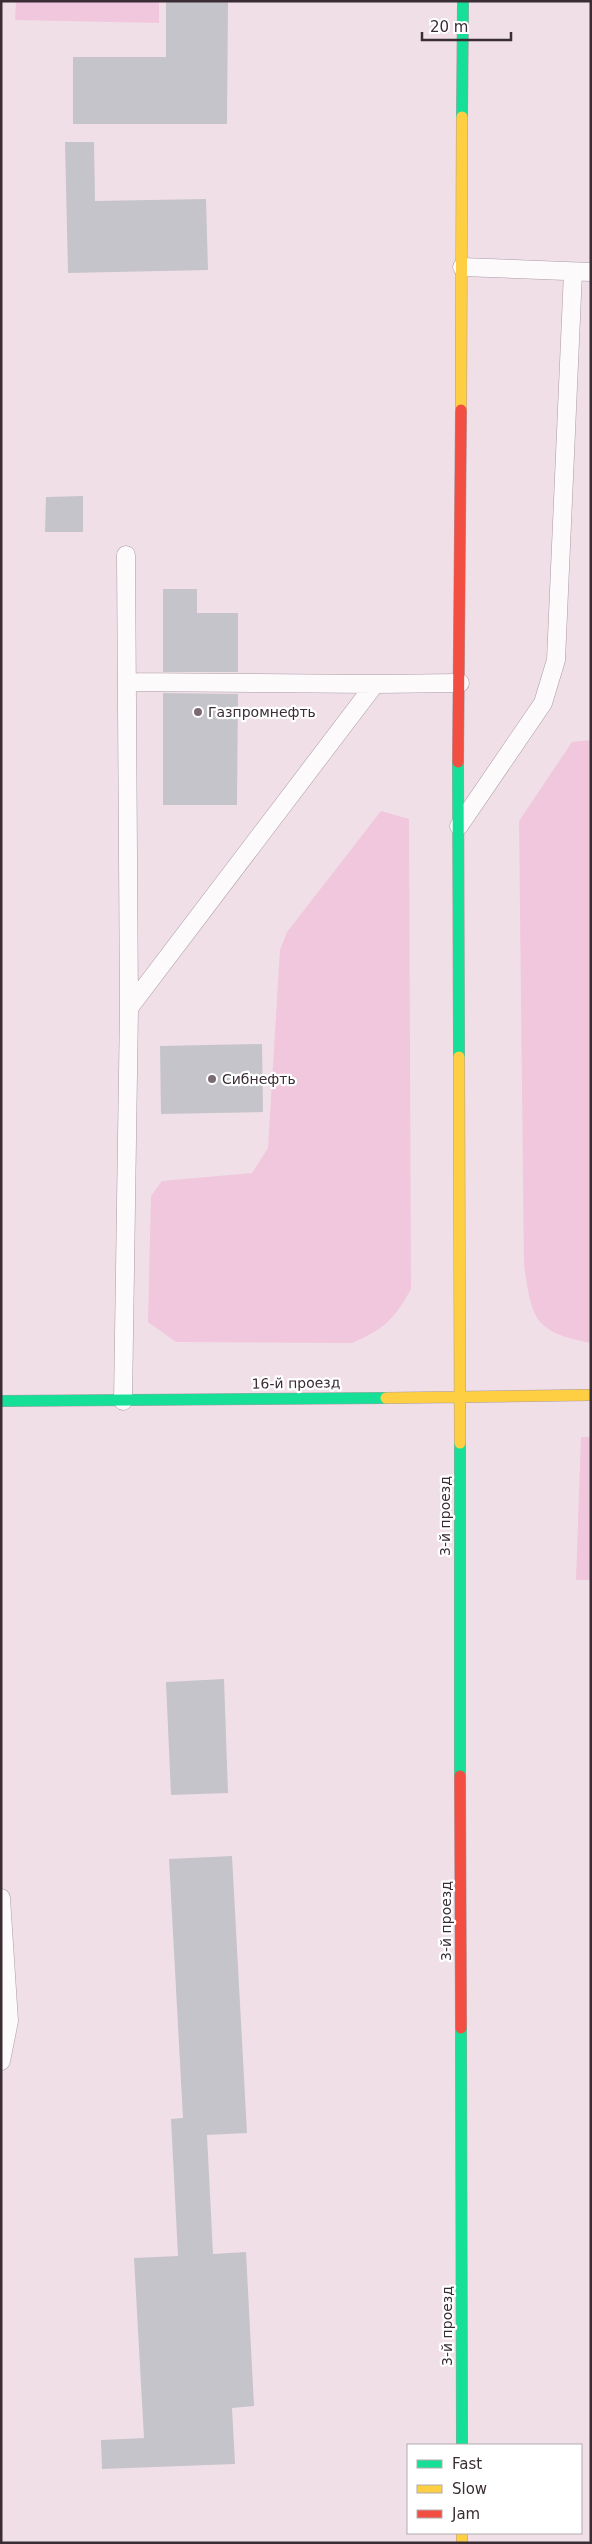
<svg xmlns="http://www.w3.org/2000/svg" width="592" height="2544" font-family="'DejaVu Sans',sans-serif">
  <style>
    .green { fill: #f0c7dc }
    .building { fill: #c5c4ca }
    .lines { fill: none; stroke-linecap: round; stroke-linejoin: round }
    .lane-casing { stroke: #aa9ba3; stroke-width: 19 }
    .fast-casing { stroke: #aa9ba3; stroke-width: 12 }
    .slow-casing { stroke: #aa9ba3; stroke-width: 12 }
    .jam-casing { stroke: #aa9ba3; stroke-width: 12 }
    .lane { stroke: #fdfafc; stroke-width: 18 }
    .fast { stroke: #16e098; stroke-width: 11 }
    .slow { stroke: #ffcf43; stroke-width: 11 }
    .jam { stroke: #f24e42; stroke-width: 11 }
    .poi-dot { fill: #7a6b73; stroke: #fff; stroke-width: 2 }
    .labels { text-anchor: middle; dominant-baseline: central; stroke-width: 4.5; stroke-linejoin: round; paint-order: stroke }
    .poi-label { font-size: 14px; fill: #3a2d34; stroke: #fff; text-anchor: start }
    .street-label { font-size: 14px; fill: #3a2d34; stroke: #fff }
  </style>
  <rect width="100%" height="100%" fill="#f1dfe8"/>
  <path class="green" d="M16,1H159V23L15,20Z
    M591,740V1343C534,1332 532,1320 524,1265L519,821L572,742Z
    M381,811L409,819L411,1289C394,1320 384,1329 352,1343L176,1342L148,1322L151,1196L162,1181L252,1173L268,1148L280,950L287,932Z
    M581,1437H591V1580H576Z"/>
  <path class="building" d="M166,1H228L227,124H73V57H166Z
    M65,142H94L95,201L206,199L208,270L68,273Z
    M83,496V532H45L46,497Z
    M163,589H197V613H238V672H163Z
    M163,693L238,694L237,805H163Z
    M262,1044L263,1112L161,1114L160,1046Z
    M224,1679L228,1793L171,1795L166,1682Z
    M232,1856L247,2133L207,2135L213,2254L246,2252L254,2406L232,2408L235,2464L102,2469L101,2440L144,2438L134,2258L178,2256L171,2119L183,2118L169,1859Z"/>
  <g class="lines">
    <g class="lane-casing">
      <path id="lane" d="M462,267L591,272
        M126,555L129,1008
        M127,682L375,684
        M459,826L543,703L556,660L573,272
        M123,1401L129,1008L375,684L460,683
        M1,1898L9,2021L1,2061"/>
    </g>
    <g class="fast-casing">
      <path id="fast" d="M462,117L463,1
        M458,762L459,1057
        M1,1401L386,1398
        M460,1443V1776
        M461,2028L462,2445"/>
    </g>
    <g class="slow-casing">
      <path id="slow" d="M461,410L462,117
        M459,1057L460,1443
        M386,1398L591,1395
        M462,2533V2543"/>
    </g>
    <g class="jam-casing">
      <path id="jam" d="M458,762L461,410
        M460,1776L461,2028"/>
    </g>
    <use href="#lane" class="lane"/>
    <use href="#fast" class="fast"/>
    <use href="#slow" class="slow"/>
    <use href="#jam" class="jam"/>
  </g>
  <g class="poi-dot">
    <circle cx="198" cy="712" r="5"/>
    <circle cx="212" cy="1079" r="5"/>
  </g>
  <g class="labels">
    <g class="poi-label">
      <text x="208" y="712">Газпромнефть</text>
      <text x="222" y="1079">Сибнефть</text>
    </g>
    <g class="street-label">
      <text transform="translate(296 1383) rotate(-1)">16-й проезд</text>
      <text transform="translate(445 1516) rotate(-90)">3-й проезд</text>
      <text transform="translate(446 1921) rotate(-90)">3-й проезд</text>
      <text transform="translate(447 2326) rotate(-90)">3-й проезд</text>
    </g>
  </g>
  <rect width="592" height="2544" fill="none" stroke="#3a2d34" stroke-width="5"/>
  <rect x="407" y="2444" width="175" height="90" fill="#ffffff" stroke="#b0abae"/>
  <rect x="417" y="2460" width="25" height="8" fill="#16e098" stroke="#b0abae"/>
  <text x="452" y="2469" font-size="15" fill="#3a2d34">Fast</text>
  <rect x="417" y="2485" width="25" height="8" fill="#ffcf43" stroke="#b0abae"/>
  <text x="452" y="2494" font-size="15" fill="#3a2d34">Slow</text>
  <rect x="417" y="2510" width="25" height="8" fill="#f24e42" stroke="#b0abae"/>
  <text x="452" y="2519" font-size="15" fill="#3a2d34">Jam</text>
  <path d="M422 32v8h89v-8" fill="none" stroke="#3a2d34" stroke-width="2.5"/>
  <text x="430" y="32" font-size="15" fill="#3a2d34" stroke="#ffffff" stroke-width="4" paint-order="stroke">20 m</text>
</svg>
